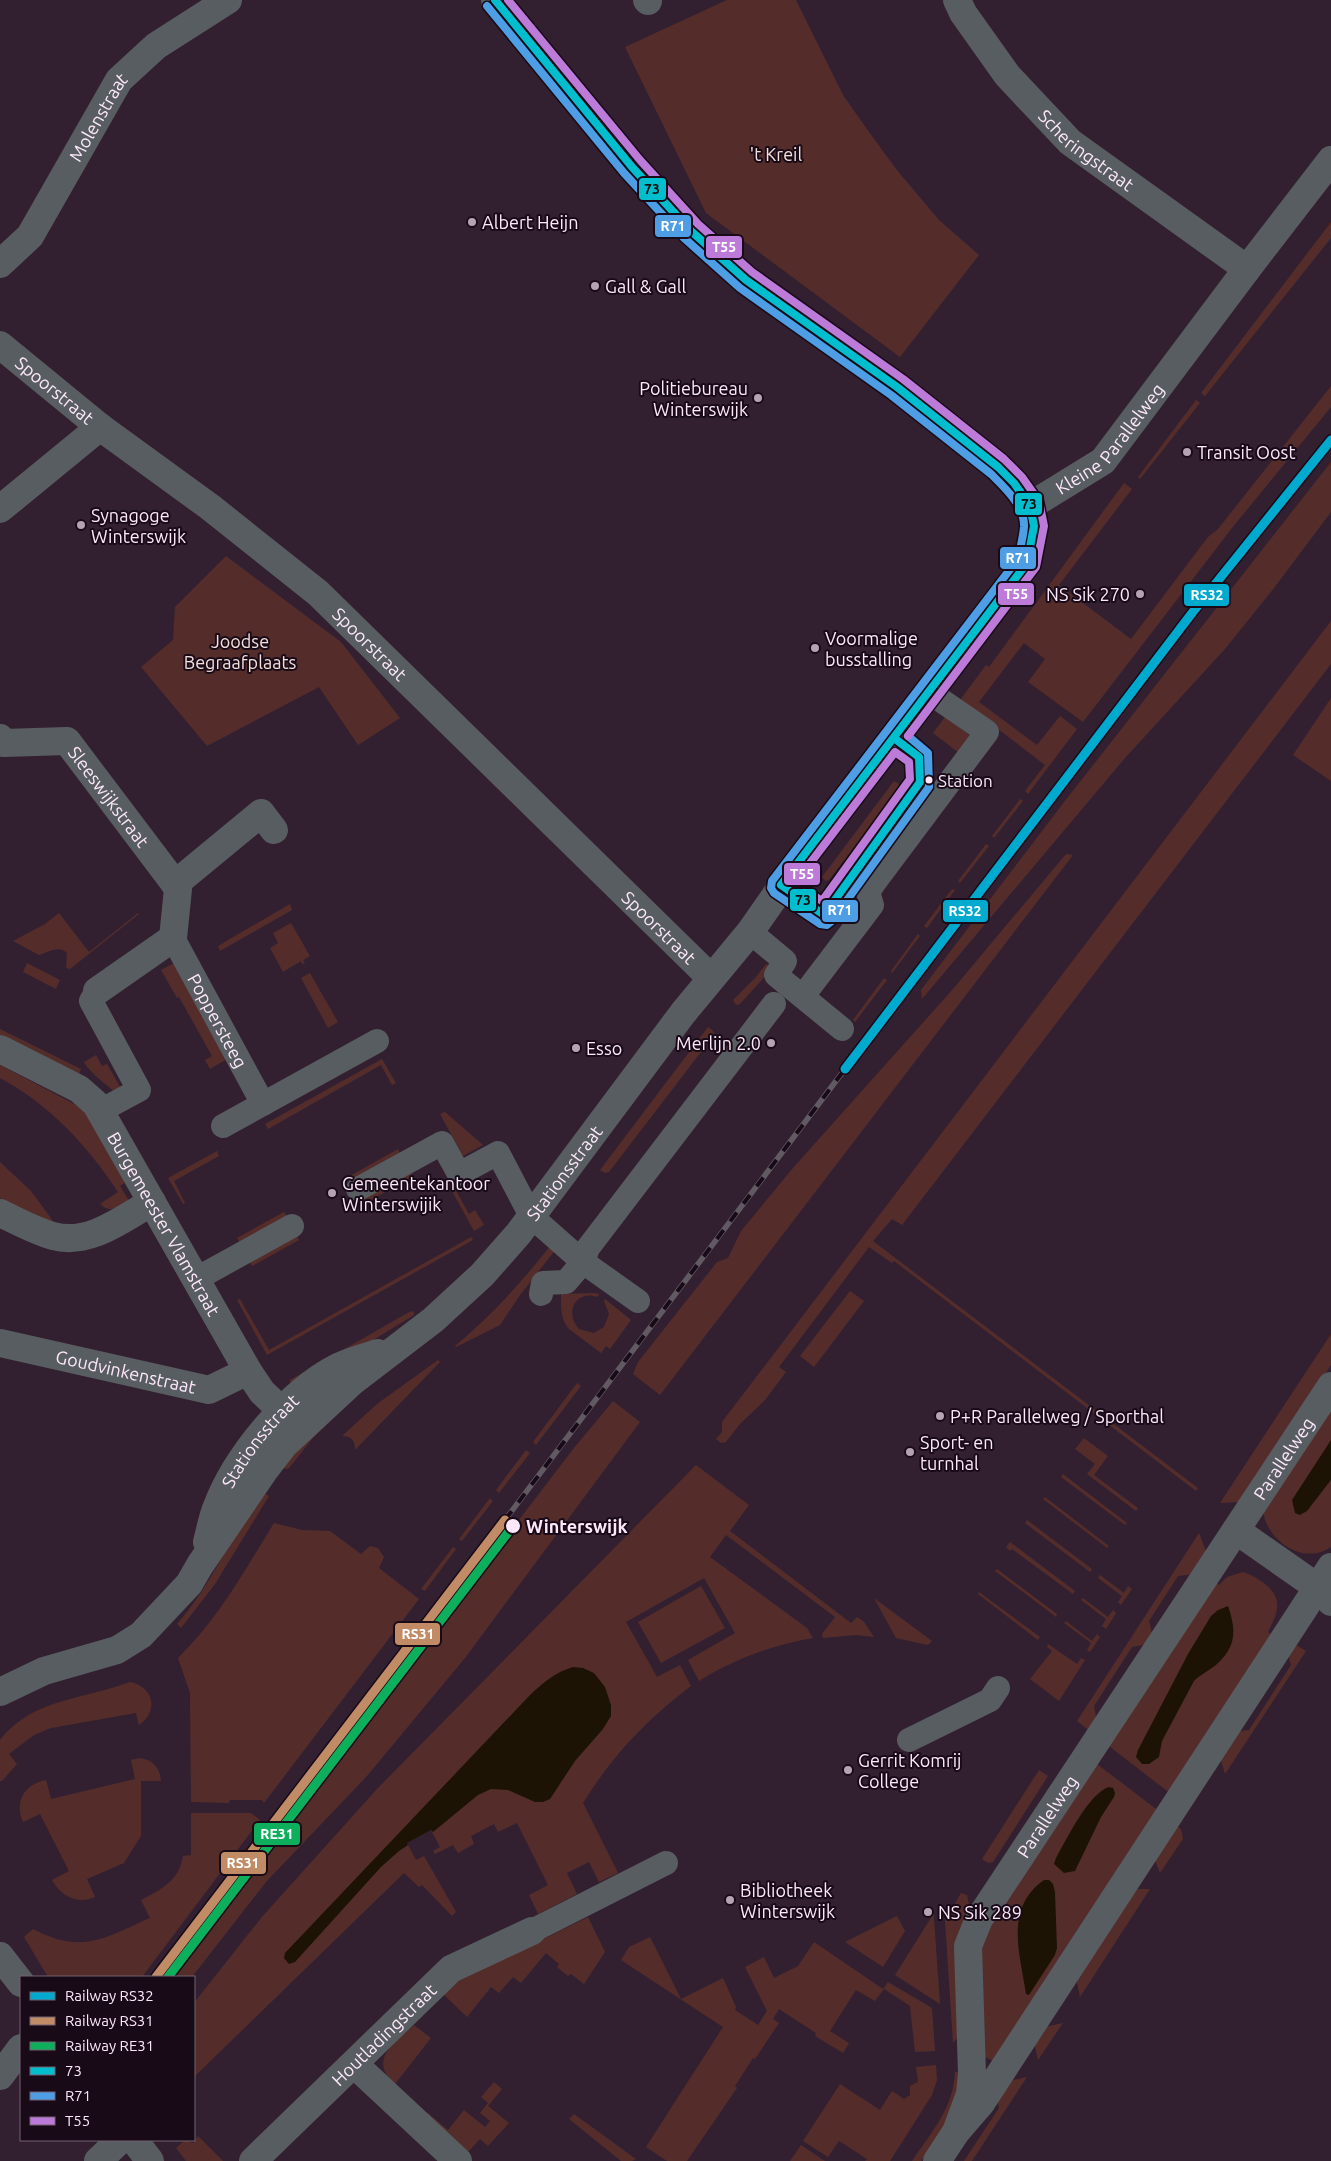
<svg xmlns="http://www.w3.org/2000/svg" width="1331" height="2161" font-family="Ubuntu,sans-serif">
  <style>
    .green { fill: #542d2b }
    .water { fill: #1c1304 }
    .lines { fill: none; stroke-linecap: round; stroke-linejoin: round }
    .pedestrian { stroke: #585d61; stroke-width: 24 }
    .minor { stroke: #585d61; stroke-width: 28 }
    .tertiary { stroke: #585d61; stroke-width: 28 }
    .rail-casing { stroke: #615a63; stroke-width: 5.5 }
    .rail { stroke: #180a17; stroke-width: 4; stroke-dasharray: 11; stroke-linecap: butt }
    .bus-1-casing { stroke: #180a17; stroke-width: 11 }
    .bus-2-casing { stroke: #180a17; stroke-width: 11 }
    .bus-3-casing { stroke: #180a17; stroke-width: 11 }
    .bus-1 { stroke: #00becd; stroke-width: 8 }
    .bus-2 { stroke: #4d9ee5; stroke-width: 8 }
    .bus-3 { stroke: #bd7bd9; stroke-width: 8 }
    .rail-1-casing { stroke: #180a17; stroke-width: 12 }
    .rail-2-casing { stroke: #180a17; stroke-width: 12 }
    .rail-3-casing { stroke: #180a17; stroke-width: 12 }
    .rail-1 { stroke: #00a9ce; stroke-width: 9 }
    .rail-2 { stroke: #c18c65; stroke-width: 9 }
    .rail-3 { stroke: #0daf5c; stroke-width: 9 }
    .poi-dot { fill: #b6a2b4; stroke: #180a17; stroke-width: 2 }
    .bus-dot { fill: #fde8fb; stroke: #180a17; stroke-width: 2 }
    .labels { text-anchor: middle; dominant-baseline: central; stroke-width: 4; stroke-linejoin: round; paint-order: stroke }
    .bus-label { font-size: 17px; fill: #fde8fb; stroke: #180a17; text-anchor: start }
    .street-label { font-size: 18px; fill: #fde8fb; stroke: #180a17 }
    .park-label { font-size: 18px; fill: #f5dfdb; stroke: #180a17 }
    .poi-label { font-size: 18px; fill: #fde8fb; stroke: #180a17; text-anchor: start }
    .stop-label { font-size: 18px; font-weight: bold; fill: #fde8fb; stroke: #180a17; text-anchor: start }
    .line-badge { stroke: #180a17; stroke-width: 2 }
    .badge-label { font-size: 14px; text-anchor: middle; font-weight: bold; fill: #fff }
    .pale-badge-label { font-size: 14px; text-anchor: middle; font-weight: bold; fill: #111 }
  </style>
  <rect width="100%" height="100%" fill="#322031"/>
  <path class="green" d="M727,0H796L843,95L869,132L896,169L939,220L979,255L900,357L706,213L625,47Z
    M1331,222V238L1205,396L1201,393Z
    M1331,386V407L1232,528L1083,722L1028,682L1045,659L1024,643L979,702L1037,745L1060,716L1077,729L1028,794L1025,791L1045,765L960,700L986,665L989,667L1124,483L1132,489L1059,585L1131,639L1208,537L1218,529Z
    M1196,400L1200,403L1140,479L1138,477Z
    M1331,462V512L1274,588L1225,649L1125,758L922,999L921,990L1061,806Z
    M226,556L341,642L400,718L358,745L319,687L207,746L141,667L173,640L175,607Z
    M1331,621V664L902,1225L892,1219L873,1241L1198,1488L1196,1491L894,1261L892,1263L869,1247L779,1367L786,1372L765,1400L739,1425L726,1442L721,1443L716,1439L722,1432V1422Z
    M1331,698V781L1293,755Z
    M945,717L972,737L959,753L933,733Z
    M894,781L899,784V788L829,880L826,881L822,877Z
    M1020,799L1023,801L994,838L992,836Z
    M986,844L989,846L960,883L958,881Z
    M1066,854L1073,855L660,1395L633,1374L638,1362L717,1262L728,1258L741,1231L793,1168L953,989Z
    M952,889L955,890L927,928L924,926Z
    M290,904L292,910L220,951L218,946Z
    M59,913L89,952L138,913L139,914L70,969L66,968L67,953C59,945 49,952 39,955L13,941L45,924Z
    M291,923L310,956L303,960L305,963L302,964L301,961L283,972L270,948L278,943L273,933Z
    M918,934L920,936L892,973L891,971Z
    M27,963L60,980L56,989L23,972Z
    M174,963L227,1059L210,1069L205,1060L212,1056L179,997L177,998L161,970Z
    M766,964L770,967V971L740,1004L736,1005L733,1000L756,977Z
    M310,973L338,1022L328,1028L301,978Z
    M884,978L887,980L855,1022L853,1020Z
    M708,1027L713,1031L714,1035L609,1172L605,1173L600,1170Z
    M0,1029L81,1069L79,1074L0,1035Z
    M96,1055L102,1066L107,1064L123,1092L118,1095C107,1084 91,1075 84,1062Z
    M382,1059L396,1083L392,1085L381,1065L268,1129L265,1124Z
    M0,1065L80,1107L87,1115L126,1182L120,1186L129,1201C119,1207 110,1214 100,1204L118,1192C87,1145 50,1105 0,1078Z
    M445,1112L483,1145L463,1156L440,1114Z
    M398,1149L400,1154L353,1180L350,1176Z
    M217,1151L219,1156L174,1181L185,1203L183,1204L168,1178Z
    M0,1162L31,1191L53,1221L49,1223L0,1198Z
    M410,1172L413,1176L366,1203L363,1198Z
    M450,1180L469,1214L475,1210L484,1225L474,1231L447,1182Z
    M284,1212L287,1216L240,1243L237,1238Z
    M297,1235L299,1240L252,1266L250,1262Z
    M471,1237L473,1240L267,1355L237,1300L240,1299L269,1350Z
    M551,1245L556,1249L520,1295L500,1325L456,1347L455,1346C493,1314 520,1284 551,1245Z
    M850,1291L864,1301L814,1367L800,1356Z
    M595,1293L599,1294L598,1297C575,1289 564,1313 579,1329L594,1333L604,1327L609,1314L604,1301L605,1299L631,1320L610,1349L606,1346L601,1353L569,1329C560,1319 561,1306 561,1294Z
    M411,1311L414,1312V1315L360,1348L290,1383V1380Z
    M1331,1334V1365L1240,1502L1220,1503Z
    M438,1360L440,1362L355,1450C355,1441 352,1436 342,1436L377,1404Z
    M577,1383L581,1386L536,1445L533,1442Z
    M1331,1397V1547C1304,1566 1267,1541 1263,1511Z
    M613,1401L640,1422L465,1658L367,1776L266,1882L192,1977H169L574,1448Z
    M332,1419L313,1438L289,1468L286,1469L280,1466Z
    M1084,1438L1108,1456L1094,1475L1138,1508L1136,1511L1087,1474L1095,1464L1075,1449Z
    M526,1450L530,1453L499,1493L496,1490Z
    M696,1465L749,1505L730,1531L851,1623L857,1617L864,1622L874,1637L856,1635L823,1638L822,1634L835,1617L726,1535L710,1557L807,1628L813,1638C772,1645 734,1659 699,1681L688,1660L735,1633L704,1578L626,1622L657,1677L680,1665L691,1686C647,1719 612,1756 583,1803L618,1873L599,1882L589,1862L567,1873L577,1894L538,1914L529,1895L548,1885L517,1823L498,1832L494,1824L471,1836L474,1844L458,1853L453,1845L435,1854L433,1851L440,1847L431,1830L407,1843L416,1860L424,1856L456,1912L452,1916L422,1885L419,1887L404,1873L194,2077V2003L261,1918L377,1789Z
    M1063,1474L1127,1523L1125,1525L1061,1477Z
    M261,1491L269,1496L215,1584L181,1628L177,1624C212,1584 232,1535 261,1491Z
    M1045,1497L1109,1546L1107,1548L1043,1499Z
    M490,1498L493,1501L462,1541L459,1539Z
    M1027,1520L1092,1569L1090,1572L1025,1523Z
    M274,1523L302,1530L330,1531L361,1554L370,1546L378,1548L384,1557L379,1568L419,1599L264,1803L262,1800H230L229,1803L191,1802L190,1693L178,1658C218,1619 245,1570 274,1523Z
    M1199,1533L1207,1554L1194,1574L1178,1576L1149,1621L1153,1637L1148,1644L1132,1647L1094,1706L1097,1722L1091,1732L1077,1721Z
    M1010,1542L1075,1591L1073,1594L1012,1549L1010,1551L1006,1547Z
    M453,1547L456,1549L425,1591L421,1589Z
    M997,1569L1057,1614L1056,1617L995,1571Z
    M1243,1572C1250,1574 1255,1577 1261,1581C1283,1597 1280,1609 1268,1632L1276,1637L1171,1794L1105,1743L1212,1580L1219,1585L1227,1577Z
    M1100,1575L1124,1593L1128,1586L1132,1589L1121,1605L1118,1602L1122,1596L1098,1578Z
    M701,1586L725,1628L661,1663L638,1622Z
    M979,1592L1040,1637L1038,1640L978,1594Z
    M874,1598L932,1641L928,1645L896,1638Z
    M1083,1598L1108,1617L1113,1610L1116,1613L1106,1629L1102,1626L1106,1619L1081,1600Z
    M1066,1621L1092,1641L1097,1634L1100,1637L1090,1652L1087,1650L1091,1643L1064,1623Z
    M1293,1643L1306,1651L1225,1774L1219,1754L1234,1732L1249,1730L1291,1665L1287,1651Z
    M1048,1644L1077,1664L1081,1658L1085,1660L1059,1701L1030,1679L1052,1651L1047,1647Z
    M130,1682C154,1687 159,1711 139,1725L136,1713L51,1728L34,1735L9,1754L17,1764L2,1781H0V1740C31,1699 85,1699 130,1682Z
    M140,1758C153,1760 160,1768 161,1781H141V1836L124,1863L87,1879L95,1897C77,1905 61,1896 52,1880L69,1871L40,1814L23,1822C14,1801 25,1784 46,1780L51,1799L135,1779L131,1760Z
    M1093,1761L1160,1812L993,2061L983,2056L980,1939Z
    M1039,1770L1048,1776L993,1862L988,1863L982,1859Z
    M191,1813H251L260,1820L142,1977H48L24,1937L33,1929C82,1955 104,1938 150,1918L141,1900C162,1889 179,1881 183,1856L191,1855Z
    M1173,1823L1181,1829L1183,1839L1160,1873L1153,1856Z
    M1131,1889H1150L1080,1997L1075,1973Z
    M961,1893L967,1895L971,1915L961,2034L953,2043L945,1921Z
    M934,1913V1919L940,2004L895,1975Z
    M897,1916L905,1931L883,1967L845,1942Z
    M588,1917L605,1952L584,1984L571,1974L568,1976L557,1967L559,1964L546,1953L521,1983L513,1977L499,1993L491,1987L467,2017L443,1994L453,1984Z
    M650,1937L681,1999L723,1978L736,2007L735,2010L758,2025L767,2011L745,1967L764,1957L774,1978L798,1966L814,1942L883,1989L888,1982L932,2008L935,2051L915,2052L910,2006L884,1989L875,2001L856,1990L830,2031L849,2043L843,2053L815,2036L816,2033L779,2009L773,2019L779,2023L755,2059L753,2058L735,2086L737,2088L687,2161H667L646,2147L723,2027L621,1960L629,1947Z
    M1063,2023L1038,2060L1033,2038L1040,2028Z
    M414,2025L431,2038L395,2084C367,2059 395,2043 414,2025Z
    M936,2065L937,2080L932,2095L890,2161H865L867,2159L839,2141L828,2157L803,2141L840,2084L880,2110L892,2091L904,2099L910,2095V2086L918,2082L916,2067Z
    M955,2072L963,2073L949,2119L921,2161H912C931,2133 954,2107 955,2072Z
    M1027,2077L972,2161H964L999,2108L996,2095L1004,2082Z
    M494,2082L502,2089L488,2106L509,2123L488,2146L480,2139L468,2152L427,2114L428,2113L448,2130L464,2110L485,2127L490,2121L480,2113L488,2103L481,2097Z
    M574,2114L636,2159L632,2161H621L569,2119Z
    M198,2136L223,2161H186L176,2148L185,2140L193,2143Z
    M801,2145L825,2161H790Z"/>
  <path class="water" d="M1331,1440V1480L1307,1511L1300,1515L1295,1513L1292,1500Z
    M1228,1606C1236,1629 1237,1646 1217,1664C1210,1670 1201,1674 1194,1681L1162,1741L1159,1757L1149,1764H1142L1136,1757L1138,1750L1188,1654L1211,1616L1218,1610Z
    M573,1667L583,1668L594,1673L605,1687L611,1705V1716L603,1729L575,1761L550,1799L543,1802H535L508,1790L491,1789L478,1795L433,1832L431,1830L407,1843L408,1845L399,1851L381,1867L295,1962L289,1964L284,1958L285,1953L530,1695C543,1683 555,1672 573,1667Z
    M1109,1787L1113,1788L1115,1793L1114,1797L1101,1817L1075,1871L1064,1873L1054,1864L1056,1858C1066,1840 1089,1793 1109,1787Z
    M1044,1880H1049L1053,1884L1055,1892L1057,1948L1055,1955L1029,1995L1026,1994C1020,1954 1004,1908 1044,1880Z"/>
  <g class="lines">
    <g class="pedestrian">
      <path d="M750,932L785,961L776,975L842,1029"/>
      <path id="s1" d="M173,938L263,1104"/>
      <path d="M97,991L91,1001L139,1090L100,1111"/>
      <path d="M803,996L872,905L868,892L874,883L987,732L929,692"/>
      <path d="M223,1126L377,1041"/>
      <path d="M358,1189L442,1143L459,1174L498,1153L531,1216L583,1262L638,1301"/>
      <path d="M196,1279L292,1226"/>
      <path d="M541,1294L543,1283L566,1282L583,1262L588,1248L774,1004"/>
      <path d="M909,1740L990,1700L998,1688"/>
      <path d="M532,1931L666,1863"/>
    </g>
    <g class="minor">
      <path d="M647,0L648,1"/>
      <path id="s2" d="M957,0L963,13L1007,75L1070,142L1247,269"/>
      <path id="s3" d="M0,264L30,236L119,80L156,46L228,0"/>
      <path id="s4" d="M0,345L100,427L210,507L318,593L711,978"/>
      <path id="s5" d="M1030,506L1103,461L1247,269L1331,160"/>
      <path d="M0,509L100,427"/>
      <path id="s6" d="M0,738L4,743L67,741L175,884"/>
      <path d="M97,991L173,938L178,889L175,884L261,813L274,830"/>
      <path id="s7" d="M0,1049L79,1089L96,1104L248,1371L262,1392L298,1426"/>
      <path d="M0,1213C17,1221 35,1231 53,1236C89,1246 122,1219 152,1202"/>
      <path id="s8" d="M0,1343L209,1390L248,1371"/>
      <path d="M1237,1531L1317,1587L1331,1602"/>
      <path d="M354,2064L458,2161"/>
      <path d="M0,2076L21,2048"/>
      <path d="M98,2161L120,2140"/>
      <path id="s9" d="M253,2161L451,1969L532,1931"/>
    </g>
    <g class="tertiary">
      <path id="s10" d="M207,1542C210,1531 212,1519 216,1509C235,1457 289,1392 338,1367C350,1361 365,1357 378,1353"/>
      <path id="s11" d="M0,1692L44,1671L117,1650L141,1635L189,1584L200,1565L264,1471L284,1445L352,1382L433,1320L482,1275L519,1233L683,1013L750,932L803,856L1027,563L1034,526L1030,506L1014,483L998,467L897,387L746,280L691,231L632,167L495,0"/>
      <path d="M0,1956L21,1983"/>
      <path id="s12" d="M956,2132L970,2094L972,2074L968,1946L979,1919L1331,1386"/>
      <path d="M134,2140L150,2161"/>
      <path d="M937,2161L956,2132L981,2103L1331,1567"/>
    </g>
    <g class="rail-casing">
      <path id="rail" d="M505,1520L845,1069"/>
    </g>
    <use href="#rail" class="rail"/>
    <g class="bus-1-casing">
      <path id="bus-1" d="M495,0L632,167L691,231L746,280L897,387L998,467L1014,483L1030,506L1034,526L1027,563L781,885L824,915L920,782L919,757L894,738"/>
    </g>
    <g class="bus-2-casing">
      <path id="bus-2" d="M487,6L624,173L684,238L740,288L891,395L991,474C1005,488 1025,506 1024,527C1023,538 1020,549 1018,559L772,881L771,888L774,893L820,924L827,925L832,921L929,787L928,753L908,736"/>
    </g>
    <g class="bus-3-casing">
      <path id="bus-3" d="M508,0L640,160L698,224L752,272L903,379L1004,459L1022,477L1039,501L1044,526L1036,567L908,736
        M895,752L909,762L910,779L822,901L795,883Z"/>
    </g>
    <use href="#bus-1" class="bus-1"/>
    <use href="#bus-2" class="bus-2"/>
    <use href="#bus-3" class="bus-3"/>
    <g class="rail-1-casing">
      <path id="rail-1" d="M845,1069L1192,613L1331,440"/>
    </g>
    <g class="rail-2-casing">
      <path id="rail-2" d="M156,1977L505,1520"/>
    </g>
    <g class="rail-3-casing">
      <path id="rail-3" d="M168,1977L513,1526"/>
    </g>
    <use href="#rail-1" class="rail-1"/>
    <use href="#rail-2" class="rail-2"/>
    <use href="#rail-3" class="rail-3"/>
  </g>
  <g class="poi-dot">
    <circle cx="472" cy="222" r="5"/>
    <circle cx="595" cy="286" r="5"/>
    <circle cx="758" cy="398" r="5"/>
    <circle cx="1187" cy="452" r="5"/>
    <circle cx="81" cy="525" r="5"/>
    <circle cx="1140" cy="594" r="5"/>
    <circle cx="815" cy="648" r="5"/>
    <circle cx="771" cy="1043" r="5"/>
    <circle cx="576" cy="1048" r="5"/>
    <circle cx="332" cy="1193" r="5"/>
    <circle cx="940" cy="1416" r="5"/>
    <circle cx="910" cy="1452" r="5"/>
    <circle cx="848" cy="1770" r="5"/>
    <circle cx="730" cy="1900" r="5"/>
    <circle cx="928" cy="1912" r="5"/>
  </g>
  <g class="bus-dot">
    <circle cx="929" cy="780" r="4.5"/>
    <circle cx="513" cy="1526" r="8"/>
  </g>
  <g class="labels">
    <g class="bus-label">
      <text x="938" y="780">Station</text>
    </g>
    <g class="street-label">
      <text stroke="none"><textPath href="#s3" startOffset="178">Molenstraat</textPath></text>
      <text stroke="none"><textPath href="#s2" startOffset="200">Scheringstraat</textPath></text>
      <text stroke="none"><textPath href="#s4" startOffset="71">Spoorstraat</textPath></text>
      <text stroke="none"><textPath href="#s5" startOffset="106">Kleine Parallelweg</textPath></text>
      <text stroke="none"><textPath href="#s4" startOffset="476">Spoorstraat</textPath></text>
      <text stroke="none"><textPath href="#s6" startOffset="139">Sleeswijkstraat</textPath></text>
      <text stroke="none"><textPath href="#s4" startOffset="881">Spoorstraat</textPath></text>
      <text stroke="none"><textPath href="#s1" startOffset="94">Poppersteeg</textPath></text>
      <text stroke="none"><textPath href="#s11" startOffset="784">Stationsstraat</textPath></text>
      <text stroke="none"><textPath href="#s7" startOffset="249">Burgemeester Vlamstraat</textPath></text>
      <text stroke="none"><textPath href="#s8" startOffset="129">Goudvinkenstraat</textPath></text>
      <text stroke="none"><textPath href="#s10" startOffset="116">Stationsstraat</textPath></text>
      <text stroke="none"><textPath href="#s12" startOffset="770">Parallelweg</textPath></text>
      <text stroke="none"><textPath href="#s12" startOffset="341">Parallelweg</textPath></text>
      <text stroke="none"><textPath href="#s9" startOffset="182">Houtladingstraat</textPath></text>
    </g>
    <g class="park-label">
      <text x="776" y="154">'t Kreil</text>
      <text x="240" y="641">Joodse<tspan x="240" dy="21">Begraafplaats</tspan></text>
    </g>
    <g class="poi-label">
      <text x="482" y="222">Albert Heijn</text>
      <text x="605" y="286">Gall &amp; Gall</text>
      <text x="748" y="388" text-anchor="end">Politiebureau<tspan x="748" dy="21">Winterswijk</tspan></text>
      <text x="1197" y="452">Transit Oost</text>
      <text x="91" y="515">Synagoge<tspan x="91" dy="21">Winterswijk</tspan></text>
      <text x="1130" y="594" text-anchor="end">NS Sik 270</text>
      <text x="825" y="638">Voormalige<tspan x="825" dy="21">busstalling</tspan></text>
      <text x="761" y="1043" text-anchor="end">Merlijn 2.0</text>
      <text x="586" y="1048">Esso</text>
      <text x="342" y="1183">Gemeentekantoor<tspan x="342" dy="21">Winterswijik</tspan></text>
      <text x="950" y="1416">P+R Parallelweg / Sporthal</text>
      <text x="920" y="1442">Sport- en<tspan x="920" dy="21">turnhal</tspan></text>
      <text x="858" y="1760">Gerrit Komrij<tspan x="858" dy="21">College</tspan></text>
      <text x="740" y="1890">Bibliotheek<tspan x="740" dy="21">Winterswijk</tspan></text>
      <text x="938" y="1912">NS Sik 289</text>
    </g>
    <g class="stop-label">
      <text x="526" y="1526">Winterswijk</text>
    </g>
  </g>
  <g class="line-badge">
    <rect x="638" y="177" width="29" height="24" rx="5" fill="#00becd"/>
    <rect x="654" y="214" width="38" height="24" rx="5" fill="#4d9ee5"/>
    <rect x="705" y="235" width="38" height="24" rx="5" fill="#bd7bd9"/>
    <rect x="1014" y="492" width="29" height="24" rx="5" fill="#00becd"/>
    <rect x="999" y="546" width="38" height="24" rx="5" fill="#4d9ee5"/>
    <rect x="997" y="582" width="38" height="24" rx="5" fill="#bd7bd9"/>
    <rect x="1183" y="583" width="47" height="24" rx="5" fill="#00a9ce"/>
    <rect x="783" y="862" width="38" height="24" rx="5" fill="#bd7bd9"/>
    <rect x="789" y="888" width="28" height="24" rx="5" fill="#00becd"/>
    <rect x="821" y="899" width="38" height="24" rx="5" fill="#4d9ee5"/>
    <rect x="942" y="899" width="47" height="24" rx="5" fill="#00a9ce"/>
    <rect x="394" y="1622" width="47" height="24" rx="5" fill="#c18c65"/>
    <rect x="253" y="1822" width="48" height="24" rx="5" fill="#0daf5c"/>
    <rect x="220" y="1851" width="47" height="24" rx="5" fill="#c18c65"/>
  </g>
  <g class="badge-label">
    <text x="673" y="231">R71</text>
    <text x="724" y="252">T55</text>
    <text x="1018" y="563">R71</text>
    <text x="1016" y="599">T55</text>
    <text x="1207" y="600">RS32</text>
    <text x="802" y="879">T55</text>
    <text x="840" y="915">R71</text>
    <text x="965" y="916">RS32</text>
    <text x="418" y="1639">RS31</text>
    <text x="277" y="1839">RE31</text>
    <text x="243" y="1868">RS31</text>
  </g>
  <g class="pale-badge-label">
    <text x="652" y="194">73</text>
    <text x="1029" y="509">73</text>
    <text x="803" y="905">73</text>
  </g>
  <rect x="20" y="1976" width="175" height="165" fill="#180a17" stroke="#746372"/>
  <rect x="30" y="1992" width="25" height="8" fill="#00a9ce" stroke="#746372"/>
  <text x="65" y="2001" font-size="15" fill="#fde8fb">Railway RS32</text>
  <rect x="30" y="2017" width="25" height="8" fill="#c18c65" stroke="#746372"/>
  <text x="65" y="2026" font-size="15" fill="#fde8fb">Railway RS31</text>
  <rect x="30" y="2042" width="25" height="8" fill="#0daf5c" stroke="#746372"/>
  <text x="65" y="2051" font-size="15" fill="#fde8fb">Railway RE31</text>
  <rect x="30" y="2067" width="25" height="8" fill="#00becd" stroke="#746372"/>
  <text x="65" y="2076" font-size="15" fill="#fde8fb">73</text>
  <rect x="30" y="2092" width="25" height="8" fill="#4d9ee5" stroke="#746372"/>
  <text x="65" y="2101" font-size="15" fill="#fde8fb">R71</text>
  <rect x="30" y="2117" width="25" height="8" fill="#bd7bd9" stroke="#746372"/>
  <text x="65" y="2126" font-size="15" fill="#fde8fb">T55</text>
</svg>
